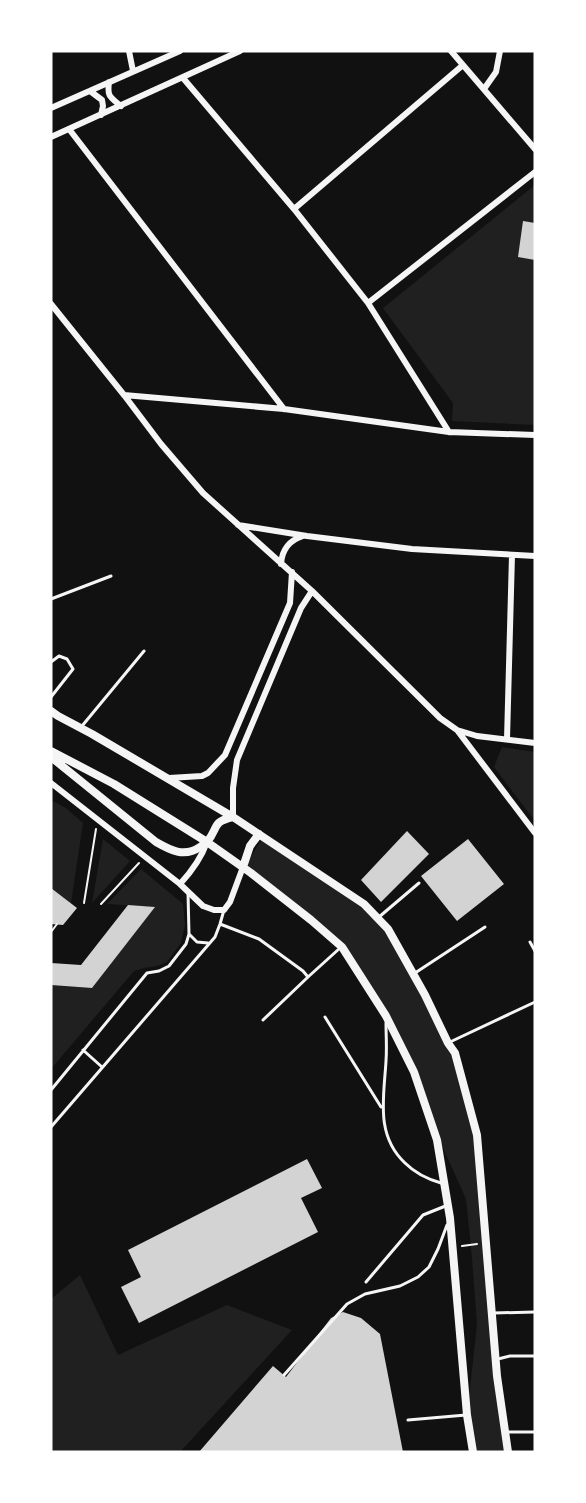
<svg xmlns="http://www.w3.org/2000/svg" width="586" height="1503" font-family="Roboto,sans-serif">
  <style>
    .green { fill: #202020 }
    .building { fill: #d3d3d3 }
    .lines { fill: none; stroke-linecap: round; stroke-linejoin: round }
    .path { stroke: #f5f5f5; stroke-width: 2 }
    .service { stroke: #f5f5f5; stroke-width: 3 }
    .minor { stroke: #f5f5f5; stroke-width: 6 }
    .secondary { stroke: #f5f5f5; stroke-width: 8 }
  </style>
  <rect width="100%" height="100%" fill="#111"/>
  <path class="green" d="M535,185V425L452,421L453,403L383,308Z
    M502,747L535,752V821L494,767Z
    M51,800L66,808L83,823L71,903L51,888Z
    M263,837L362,906L386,930L453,1053L476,1134L506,1452H474L467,1415L477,1325L472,1258L466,1199L439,1139L414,1072L342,946L246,865Z
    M103,839L130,861L92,903Z
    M141,869L183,904L185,925L181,943L167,962L157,966L144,968L134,971L51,1069V985L92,988L154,907L107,904Z
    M80,1275L118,1355L227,1305L292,1330L180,1452H51V1299Z"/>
  <path class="building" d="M523,221L535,223V260L518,257Z
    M407,831L429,854L381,902L361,880Z
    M468,839L504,884L457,921L421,876Z
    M51,888L77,908L63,925L51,924Z
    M128,905L155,907L92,988L51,985V963L81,965Z
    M307,1159L322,1188L301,1198L318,1232L139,1323L121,1287L141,1277L128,1250Z
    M343,1312L361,1318L380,1334L403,1452H199L273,1366L286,1377L331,1318Z"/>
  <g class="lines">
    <path class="path" d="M84,903L96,829
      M101,904L139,863
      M51,932L57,924
      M462,1246L477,1244"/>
    <path class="service" d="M51,599L111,576
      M51,662L59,656L67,659L73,669L51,697
      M82,726L144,651
      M379,917L419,883
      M220,924L259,939L303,971L308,977
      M189,934L197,942L208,943
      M530,942L535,951
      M415,973L485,927
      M325,1017L381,1107
      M263,1020L308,977L340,948
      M386,1023C386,1036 387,1048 386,1061C384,1097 375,1135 405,1163C415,1173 427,1179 441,1183
      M450,1042L535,1002
      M83,1050L102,1067
      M51,1090L147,973L159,971L169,966L186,944L189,934L188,893
      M51,1127L215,937L220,924L224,910
      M366,1282L423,1215L448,1205
      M494,1313L535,1312
      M498,1359L510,1356H535
      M284,1375L347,1304L365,1294L400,1286L418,1277L429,1267L438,1249L447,1225
      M408,1420L466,1415
      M507,1432H535"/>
    <path class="minor" d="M129,51L133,71
      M451,51L535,149
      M183,78L294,209L368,303L449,432
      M109,82C107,97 110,97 121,106
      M484,89L496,72L500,51
      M90,91L102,100L103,106L101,115
      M51,108L180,51
      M69,129L284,409
      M51,137L240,51
      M294,209L463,65
      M368,303L535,172
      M51,304L124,395L161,444L203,493L312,591L440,718L457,730L535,833
      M124,395L284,409L449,432L535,435
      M238,525L307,536L412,549L535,556
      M281,564C282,549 290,540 303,536
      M457,730L477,736L535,743
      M507,739L512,555
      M169,778L202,776L208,773L225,755L290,603L292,572
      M51,783L180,884L203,906L214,910H224L230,902L243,867
      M233,817V788L237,760L301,608L312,591
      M180,884C192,871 201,859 207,842"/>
    <path class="secondary" d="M51,711L58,716L92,734L233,817L364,904L388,929L425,995L448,1043L455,1053L477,1135L497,1376L508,1452
      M51,751L114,784L207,842L251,873L311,920L342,947L386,1016L414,1072L437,1140L450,1218L467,1415L473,1452
      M51,757L156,842C170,850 184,858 200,847C200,847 207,842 207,842C219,828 211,822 233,817
      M243,867L250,846L259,834"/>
  </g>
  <rect width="586" height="1503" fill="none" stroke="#ffffff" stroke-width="105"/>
</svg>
